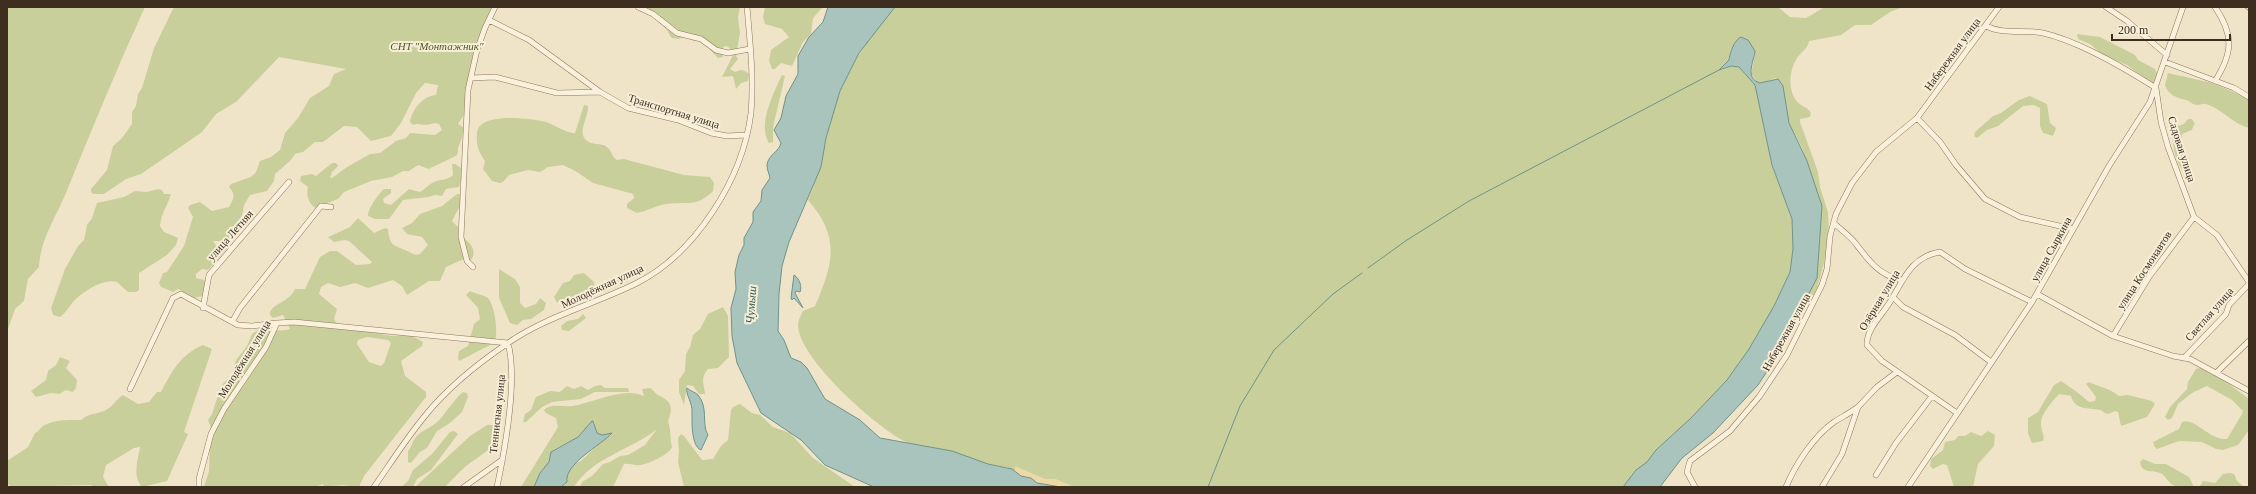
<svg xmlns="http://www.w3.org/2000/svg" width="2256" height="494" font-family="Georgia,serif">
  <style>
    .green { fill: #c9cf9b; fill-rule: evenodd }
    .sand { fill: #ecd9a5 }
    .water { fill: #a9c4bc; stroke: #6f938a }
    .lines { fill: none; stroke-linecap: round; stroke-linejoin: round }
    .stream { stroke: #6f938a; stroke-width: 1 }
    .minor-casing { stroke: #8d765c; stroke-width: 6 }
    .minor { stroke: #faf1dc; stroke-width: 5 }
    .labels { text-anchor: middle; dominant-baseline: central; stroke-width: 4; stroke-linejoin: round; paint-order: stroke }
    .park-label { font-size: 11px; font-style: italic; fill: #4d5a26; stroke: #f7eed8 }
    .street-label { font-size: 11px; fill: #3d2e20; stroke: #f7eed8 }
    .water-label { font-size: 12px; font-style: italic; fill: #2f5d5a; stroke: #f7eed8 }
  </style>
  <rect width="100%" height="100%" fill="#f0e4c8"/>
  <path class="green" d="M7,7H145C117,68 91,131 66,193C56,217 40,240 39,267L28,279L24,301L15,309L7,332Z
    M174,7H495L485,28L468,90H465V113L458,124L463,127C464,133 461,141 459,145C457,148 459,151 457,155C455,157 434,166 429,169L418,165L409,171H403L392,177L371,181L344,192L338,199L315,208C308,203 306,194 308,187L300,181L301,176L312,174L316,176L332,163H336L338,166L332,172L330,178H332L347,167L370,154L380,153L396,141L406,138L410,133L435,135L442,130L439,124C433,122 432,124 426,125C421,125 418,123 413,125L410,122C412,109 423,96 436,95L438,85L425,83L416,93L401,123L391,136L371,141L357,127L344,126L323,142H315L303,152L295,154L291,160L275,174L274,181L267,191L250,195L244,205L242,216L234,226L235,234C230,243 223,241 213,241L217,247L229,246L208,270L202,269L196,274V278L204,280L209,286L203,296L195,298L178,289L173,292L161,287L159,283L163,273L167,272L184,246L193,217L188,208L190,205L200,202L212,211L229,207C234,198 236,195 229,187L231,184L251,177L256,172L260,161L271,157L280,150L285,133L298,118L310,98L329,86L334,74L346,69L279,57L236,102L216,114L202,132L192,139L141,174L126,179L104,194H93L91,192V189L107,170L113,146L122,138L132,124V112L136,106L138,94L142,88L154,48Z
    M649,7H740L738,18L740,33L736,56L738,59L730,69L735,72C741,69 743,69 749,74L748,81L741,83L736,89L733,76L722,77L733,55L734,52L727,46L723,47V57L718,58L700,39L694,41L684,37L678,39L672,38C669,35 669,33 667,30C661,23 648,17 649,7Z
    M765,7H823L813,18L811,34L803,42L792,66L781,63L775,69H772L769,61L771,50L789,37L782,29L765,24L763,17Z
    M895,7H1778L1790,17L1806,18L1823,8L1903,7L1890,12L1871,25H1855L1841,35L1809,41C1808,49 1801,52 1797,58C1789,71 1788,87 1795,99C1799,106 1807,106 1811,113L1810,117L1800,119V122L1818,172L1820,187L1828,212L1829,234L1825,259L1817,289L1804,309L1796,315L1817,278L1822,206L1802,148L1789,123L1783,86L1776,78L1762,83L1757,82L1751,74L1755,55L1736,41L1731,50L1729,60L1725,63L1721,70L1731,66L1739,67L1755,85L1772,165L1792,219L1793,249L1790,272L1774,306L1749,349L1727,380L1691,418L1656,450L1647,462L1636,470L1623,487H1074L1055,479H1045L1015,467V471C1007,466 997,466 989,464C976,462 964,455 952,451C936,447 919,448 904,441C876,427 798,358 798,325C798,321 801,315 803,311L815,306C833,264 841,238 808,200C823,165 826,127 840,91C852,60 873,32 895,7Z
    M2077,34L2100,37L2135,55L2138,60L2155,69L2157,73L2154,83L2152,84L2127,65L2104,56L2090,44L2078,39Z
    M2168,73L2212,83L2248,98L2249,128C2235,125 2222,109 2206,104C2203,103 2201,105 2197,105C2193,105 2190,101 2186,100C2177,98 2168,95 2165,85Z
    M782,75L785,76L773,127V142L769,143C757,125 774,92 782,75Z
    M2030,96L2047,104L2050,123L2056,128L2053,136L2043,133L2040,126V108L2034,105L2023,106L1998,126L1987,130L1977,138L1974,136L1975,132L1993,116L2001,113L2019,100Z
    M584,105L588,106C589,116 577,132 586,140C592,146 601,142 607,147C612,151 612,157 617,160L624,159L684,175L710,177L714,183L713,191C696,208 688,201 667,204C657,205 647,211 637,213L627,208V204L634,198L633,194L593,183L577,172L563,165L548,167L540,172L528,170L509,175L503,182L500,183L492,181L483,169L485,161C478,151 476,145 477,133C479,111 533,119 546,122C555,125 566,133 575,133Z
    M2188,119H2192L2196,126L2194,124L2192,130L2182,134C2182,137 2181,141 2182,144C2184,151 2195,167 2188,174C2174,168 2173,141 2171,128L2184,124Z
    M452,164H455L461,168L462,176L459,187L446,189L442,196L435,195C425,199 414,198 403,200L389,219H375L368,216C367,210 379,193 384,189H391V193L383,199L384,203L391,205L409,189L420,192C425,189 429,184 434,182C441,179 446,181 453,175Z
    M158,189L162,190L164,194H171C167,207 162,211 160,226L164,232L178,238L176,245L167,255L139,273V290L136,292H128L117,282C104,278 86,290 77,298C70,304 67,312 60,317L53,315L51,308L65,269L78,246L84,240L87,225L92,218L97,203L124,197L135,191L147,192Z
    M457,194H460L462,202L452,221L458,227V235C467,239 479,249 471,260L464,259L446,267L440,281H429L407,295L402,286L393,280L368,288L355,283L340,287L328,283L321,287L319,294L337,309L334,319L338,325L348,326L355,331L363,330L391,336L410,335L423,342L422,346L401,361L405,376C412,381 419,387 426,392V397L364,476L359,487L342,485L324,487L323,484L315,487H204L209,471L210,444L213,433L208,420L212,414L221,386L232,374L236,360L247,346L252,334C265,323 277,334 290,329L283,315L273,318L270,315C268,305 290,302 295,289H305L320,257L330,251H337L356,265L370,264L372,262L349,241L345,240L334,242L328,237L350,227L358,218L374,233L385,228L388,229C390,245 391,244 405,250C411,252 413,256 420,254L428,245L422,237L407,234L402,228L412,223L420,214L442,206ZM367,337L388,340L391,343L384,363L381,366L369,362L357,344L358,340Z
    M499,269L515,279L520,287V303L525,308L536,304L540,298L546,303L544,310L531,319L523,320L517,325L510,323L499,298Z
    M584,273L594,282L595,295L592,297L588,295L578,300L566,298L557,303L554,297L563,283L570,281L574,275Z
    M628,275L627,281L604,292H600C600,281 612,281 620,279L622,276Z
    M470,291C476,294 484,295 488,298C495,306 499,334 494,343L459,361L458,358L459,351L468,346L474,324L480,319L478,308L466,295Z
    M723,307L728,316L729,357L718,368L708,369C700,378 704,384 705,394H699L693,386L687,385L684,405L679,392V380L685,371L686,354L690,347L693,335L700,329L708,314Z
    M583,314L586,318L569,331L562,330L561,326L567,321L578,319Z
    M203,345L212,349L184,432L188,434L167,481L142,487C132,475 138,460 140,447L134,448L106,465L103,477L109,487H93L91,485L12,487L7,484V461L28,447L35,433C40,431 40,427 45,425C57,419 68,420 81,420C89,412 100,415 109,408C115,404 116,399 123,395L138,404L149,402L157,392H161C172,371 181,354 203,345Z
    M60,357L70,361L66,368L77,380L76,388L73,392L66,390L59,394L51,393L36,397L31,391L46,380L48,371L56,365Z
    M2200,368L2221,378L2249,399V430L2238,445L2223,450L2216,449L2202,442L2179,441L2157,449L2154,446L2153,442L2179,429L2182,422C2195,417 2210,441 2227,439L2242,414L2243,411L2232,400L2207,386L2192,393L2178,404L2172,418L2168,420L2165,417L2170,407L2187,389L2188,382L2196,369Z
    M2061,381L2077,392L2089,402L2095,401L2096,397L2086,384L2089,382C2102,388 2107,387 2119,396L2128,395L2152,401L2155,404L2147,417L2121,426L2118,412L2115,411L2108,414C2103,413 2103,410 2099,410C2088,407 2075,411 2071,396L2059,394C2052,402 2039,415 2041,426C2042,432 2045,436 2043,441L2032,443L2028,433V418L2038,412L2054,385Z
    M601,385L605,388H628L629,392H595L581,399L552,402L542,407L526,422H523L525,414L531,410L536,397L550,391L560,392L567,386L574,389L581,386L588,390L595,386Z
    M650,388C654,390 656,395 660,396C672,402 673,408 668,421C671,430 670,438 672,447C669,455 648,464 640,465C635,466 630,463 624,464L613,487H580L582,482L592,476L603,464L610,462L620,456L628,455L645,445L657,429C630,451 594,456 574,487H561L566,484V477L573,464L581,461L610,433L602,435L597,433L594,421L578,437L553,450L549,462L540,473L534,487H521L558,427L556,418L546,413L544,410L548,407C555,404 564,407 572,406C592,403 624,386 644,396L642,389Z
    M463,392L467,393L468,397L462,412L450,423L437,431L427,448L420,452L411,463L408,462V451C412,447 412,441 416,437C421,431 430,428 436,423C446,414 452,401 463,392Z
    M740,404L752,413L760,415L773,427L790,433L813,458L855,487H684L678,462L679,451L678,438L681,434L684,436L702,460L713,459L721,446L728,440L731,410L733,407Z
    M487,425H496L499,432C495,450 478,456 465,467C458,473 452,480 445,487H415L470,436Z
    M454,431L458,434L431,470L417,479L413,487H401L408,481L413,470L432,454L450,432Z
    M1988,431L1995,435L1994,446L1978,464L1973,487H1954L1947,465L1943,464L1933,469L1930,466L1931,459L1943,450L1945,442L1955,440L1958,436H1965L1971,432L1981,436Z
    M2143,459L2155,464H2166L2189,477L2194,487C2186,487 2177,489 2170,483C2167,480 2165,476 2162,474C2154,469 2142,475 2140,462Z
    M2230,473L2234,474L2237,481L2244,487H2199L2203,481L2215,483L2223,474Z"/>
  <path class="sand" d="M1015,466L1045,479H1055L1074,487L1037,483L1031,478L1021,476L1015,471Z"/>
  <path class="water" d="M828,7H895L859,53L840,91L826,138L821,167L789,242L782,266L779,294L778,331L784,340L791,358L801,362L807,368L825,399L860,420L880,438L952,451L988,464L1012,469L1021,476L1031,478L1037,483L1061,487H874L825,465L801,440L761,413L737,363L732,336L731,308L736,289L735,272L739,255L744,245V238L753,222V212L761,201L762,190L770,178C769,173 767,170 767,165C768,155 779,152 781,143L774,130L781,118L786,96L798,74V56L809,37L823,22Z
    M1741,37L1748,40L1755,51C1754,62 1744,78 1760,83L1778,79L1783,86L1789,123L1807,161L1822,206L1817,278L1772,364L1758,385L1713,433L1682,458L1660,487H1623L1636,470L1647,462L1656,450L1691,418L1727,380L1749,349L1774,306L1790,272L1793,249L1792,219L1772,165L1755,85L1739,67L1731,66L1719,70L1729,60C1730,53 1734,40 1741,37Z
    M794,275C800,279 802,287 800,292L796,291L795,293L803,308L794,298L792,300L791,298Z
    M687,388C690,391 695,392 698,395C709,408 701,424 708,435L701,450C691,446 692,421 692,412C693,404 685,393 687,388Z
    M592,421H593L597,433L602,435L612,433C600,446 564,464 567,482L561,487H534L540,473L549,462L551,452L578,437Z"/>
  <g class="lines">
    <path class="stream" d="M2244,7L2249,11
      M1368,268L1407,240L1469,201L1719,70
      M1208,487L1240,406L1274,350L1333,294L1362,273"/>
    <g class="minor-casing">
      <path id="minor" d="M638,7L653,14L677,33L701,39L716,50L728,53L750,49
        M2106,7L2127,21L2167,55
        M489,20L529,40L600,92L628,108L678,120L711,133L727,136L746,135
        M1986,26C2004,35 2024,29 2043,33C2078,41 2126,69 2156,88L2161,122L2168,147L2194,217L2217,235L2249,282
        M2165,62L2234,88L2249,97
        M471,78L495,77L557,93L600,92
        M2215,81C2233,53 2234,35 2215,7
        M1917,118L1940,142L1956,165L1985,199L2020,217L2073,229
        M1834,223C1841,230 1850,236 1856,244C1869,261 1879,275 1901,280
        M473,267L467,261L461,237L468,90L477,50L485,28L495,7
        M2037,294L2113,336L2173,356L2190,359L2249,391
        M1893,297L1903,307L1955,335L1991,362
        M203,308L209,275L289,182
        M232,322L240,308L321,206L331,207
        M2113,336L2149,277L2194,217
        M2184,358L2226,314L2229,305L2249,284
        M2216,373L2249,341
        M130,389L173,298L181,294L238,325L252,326L277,323
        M1957,413L1882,361L1867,345C1866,331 1880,317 1888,305C1902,284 1909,257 1940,252L1965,269L2032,302
        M1876,475L1896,443L1932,396
        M199,487V479L211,434L224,409L266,347L277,323L294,322L508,343C518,380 505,449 497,487
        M374,487C390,464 406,439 424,417C447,388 477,364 508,343C547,316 595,304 637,283C696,253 743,178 751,113C754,78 750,42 747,7
        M464,487L502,460
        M1695,487L1687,472L1690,461L1730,431L1759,397L1787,355L1822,285L1827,269L1830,236L1836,214L1852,183L1876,152L1917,118L1999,7
        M1786,487C1795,465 1814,436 1834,422C1842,417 1850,413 1858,407
        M1822,487L1842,454L1858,407L1877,387L1897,372
        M1908,487L2032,302L2109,166L2150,102L2183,7"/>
    </g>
    <use href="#minor" class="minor"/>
  </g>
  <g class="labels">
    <g class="park-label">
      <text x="437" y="46">СНТ "Монтажник"</text>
    </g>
    <g class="street-label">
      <text transform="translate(1952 54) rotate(-54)">Набережная улица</text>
      <text transform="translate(674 111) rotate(17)">Транспортная улица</text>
      <text transform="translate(2182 149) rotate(72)">Садовая улица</text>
      <text transform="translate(230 235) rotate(-49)">улица Летняя</text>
      <text transform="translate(2051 249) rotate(-61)">улица Сыркина</text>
      <text transform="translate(2144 270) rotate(-57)">улица Космонавтов</text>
      <text transform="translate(602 286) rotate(-25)">Молодёжная улица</text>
      <text transform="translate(1879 300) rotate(-59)">Озёрная улица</text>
      <text transform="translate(2209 314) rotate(-49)">Светлая улица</text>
      <text transform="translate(1786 332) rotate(-61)">Набережная улица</text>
      <text transform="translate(244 359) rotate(-58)">Молодёжная улица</text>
      <text transform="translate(497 414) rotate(-84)">Теннисная улица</text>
    </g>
    <g class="water-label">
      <text transform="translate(751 305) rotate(-86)">Чумыш</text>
    </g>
  </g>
  <rect width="2256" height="494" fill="none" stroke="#3d2e20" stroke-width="16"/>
  <path d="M2112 34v6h118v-6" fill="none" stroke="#3d2e20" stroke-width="2"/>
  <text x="2118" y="34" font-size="12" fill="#3d2e20" stroke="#f7eed8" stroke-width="3" paint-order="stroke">200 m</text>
</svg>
